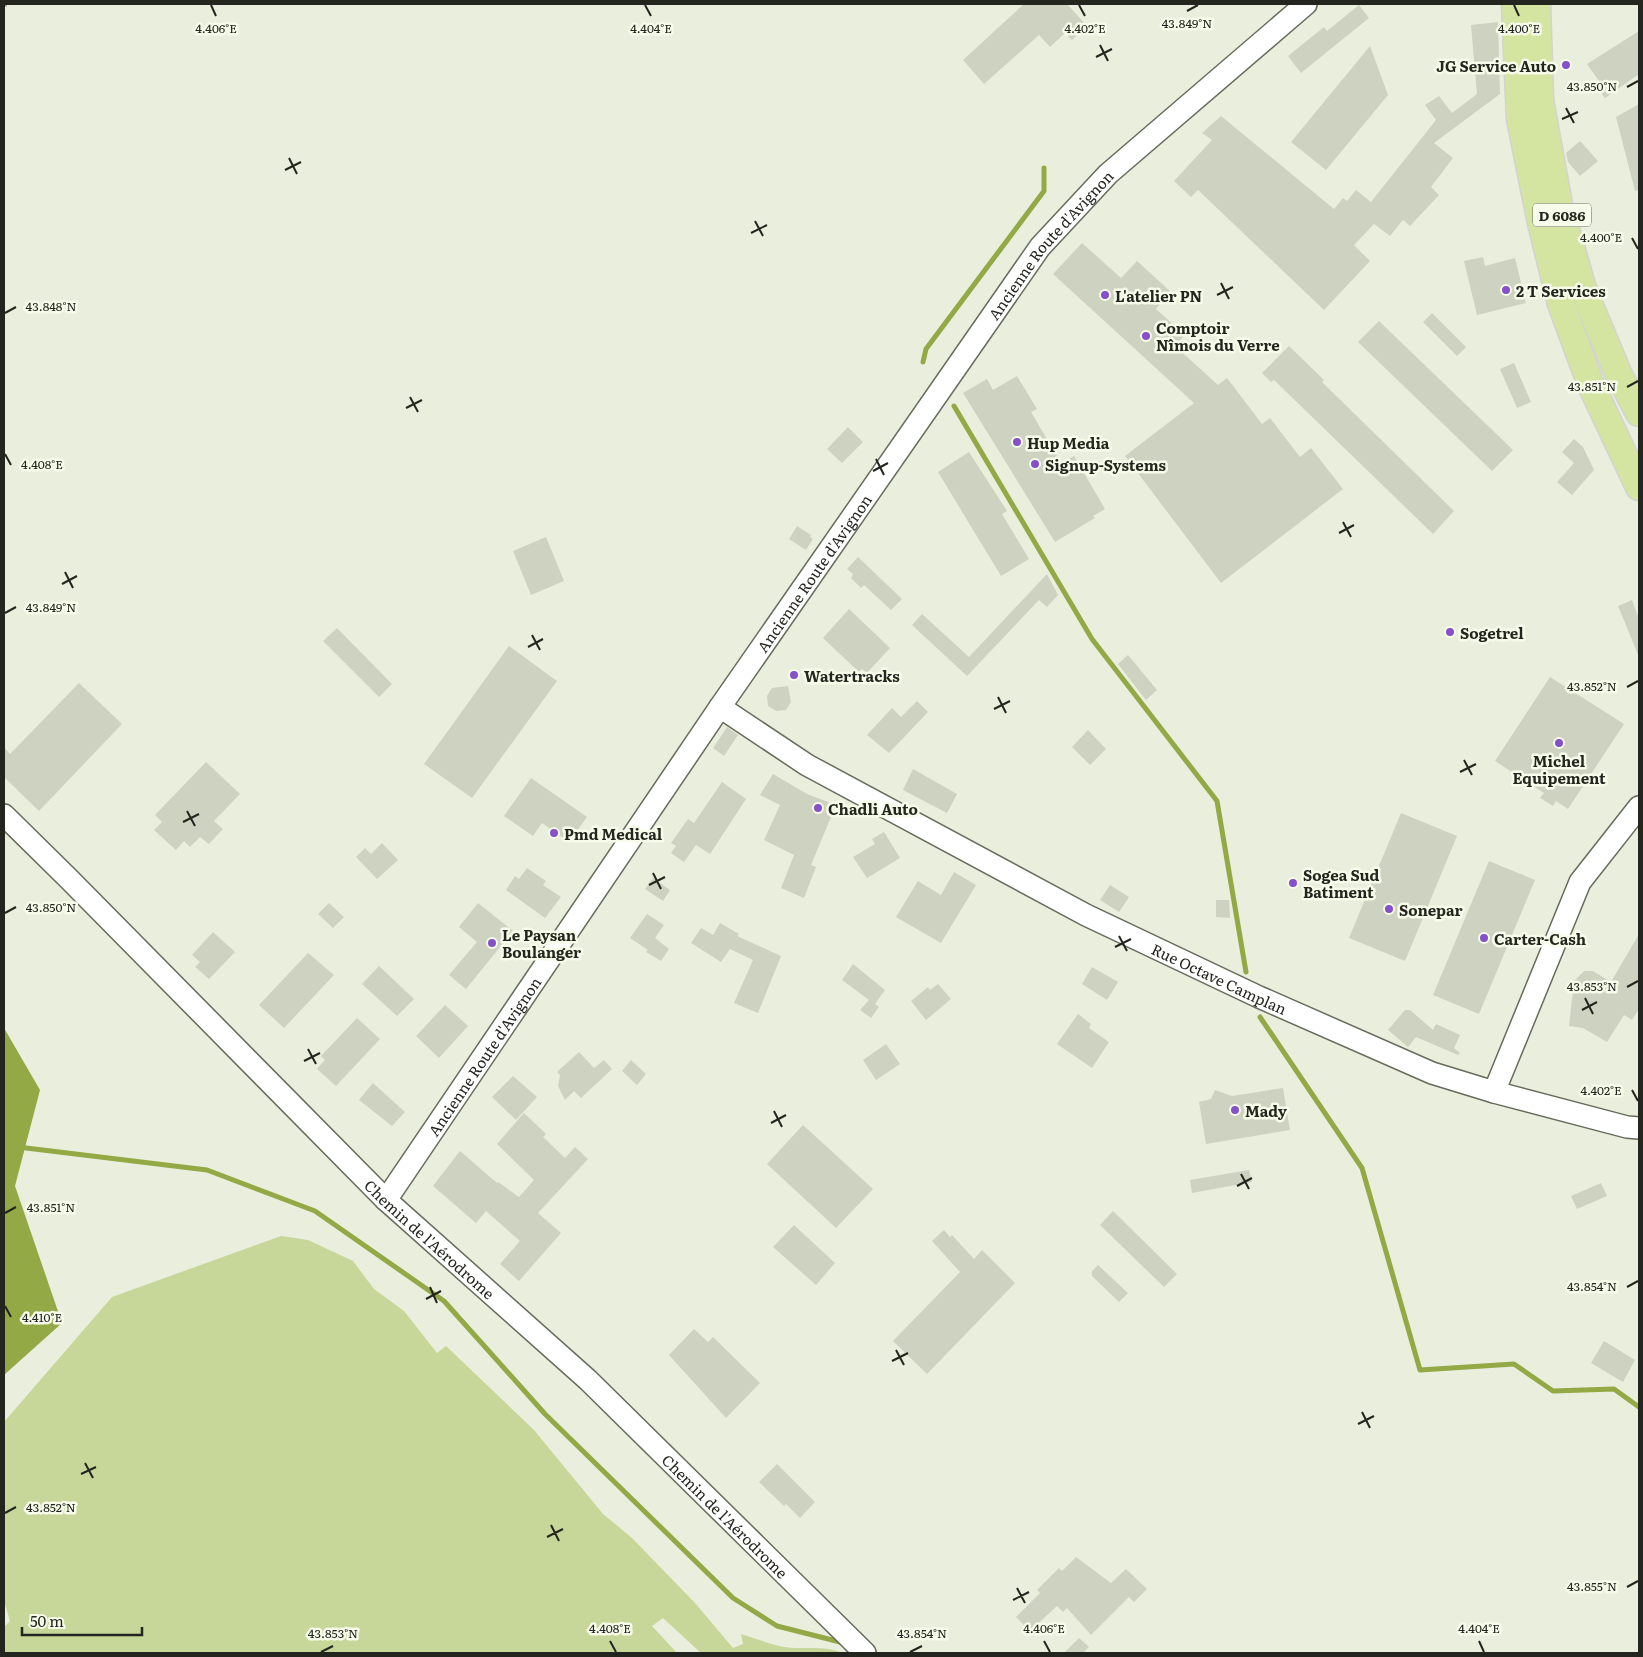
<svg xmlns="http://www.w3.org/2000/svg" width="1643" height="1657" font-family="Literata,serif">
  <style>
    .green { fill: #c6d799 }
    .water { fill: #92a946 }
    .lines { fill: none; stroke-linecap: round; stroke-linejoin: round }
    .stream { stroke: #92a946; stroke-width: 5 }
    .building { fill: #cdd3c0 }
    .minor-casing { stroke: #666b5b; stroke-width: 24 }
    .major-casing { stroke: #d3d3d2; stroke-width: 29 }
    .minor { stroke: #fff; stroke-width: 21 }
    .major { stroke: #d4e5a1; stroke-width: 26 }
    .rail { stroke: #909486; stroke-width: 4; stroke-dasharray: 2.5 5; stroke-linecap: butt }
    .ticks { fill: none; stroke: #23251e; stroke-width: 2 }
    .poi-dot { fill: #8550c8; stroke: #f6fce9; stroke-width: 2 }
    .labels { text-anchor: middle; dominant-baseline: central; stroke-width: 5; stroke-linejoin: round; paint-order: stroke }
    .shield { fill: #f6fce9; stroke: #62665b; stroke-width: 1 }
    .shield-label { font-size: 14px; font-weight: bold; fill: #23251e }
    .poi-label { font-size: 15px; font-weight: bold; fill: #23251e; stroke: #f6fce9; text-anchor: start }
    .street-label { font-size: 15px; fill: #23251e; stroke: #f6fce9 }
    .ticks-label { font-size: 12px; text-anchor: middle; fill: #23251e; stroke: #f6fce9; stroke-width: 5; stroke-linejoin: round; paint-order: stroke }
  </style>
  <rect width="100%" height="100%" fill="#e9efdc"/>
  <path class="green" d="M281,1236L308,1240L353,1261L374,1289L404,1311L437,1353L446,1346L534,1430L603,1514L632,1538L695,1603L733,1648L743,1644L741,1634C754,1638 767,1643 779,1646C800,1651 823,1644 842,1653H701L663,1618L652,1626L677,1653H4V1627L10,1621L4,1601V1422L112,1297Z"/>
  <path class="water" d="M4,1028L40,1090L15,1186L62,1323L4,1375Z"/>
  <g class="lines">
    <path class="stream" d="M923,362L926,349L1044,191V168
      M954,406L1092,639L1217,801L1246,972
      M1260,1017L1362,1168L1420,1370L1514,1364L1553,1391L1614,1389L1639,1407
      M18,1147L207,1170L315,1211L444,1301L545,1414L733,1598L777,1626L844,1643"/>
  </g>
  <path class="building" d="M1024,4H1067L1087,26L1072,40L1065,33L1050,47L1039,35L984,84L963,60Z
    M1359,5L1369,18L1301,73L1288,56L1324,27L1327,31Z
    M1498,22L1500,94L1434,143L1453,158L1431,187L1439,195L1410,226L1403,220L1390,236L1374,224L1354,245L1370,261L1324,310L1198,190L1191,197L1174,181L1212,140L1202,133L1221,116L1334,209L1343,198L1347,201L1356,190L1371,202L1436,120L1425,105L1439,96L1452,113L1477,94L1471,25Z
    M1639,31V74L1605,98L1595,84L1599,81L1587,64Z
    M1370,46L1388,95L1326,170L1291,142Z
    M1639,104V190L1635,191L1616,117Z
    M1580,141L1598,161L1580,176L1568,162L1566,153Z
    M1082,243L1121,278L1137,261L1171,292L1156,309L1185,335L1175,346L1218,385L1227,378L1262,424L1270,418L1300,457L1311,448L1343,489L1221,583L1125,456L1194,403L1053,274Z
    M1483,257L1485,266L1515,258L1526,303L1477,315L1464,261Z
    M1432,313L1466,347L1457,356L1423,322Z
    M1379,321L1513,450L1492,471L1358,342Z
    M1289,346L1324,380L1322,382L1454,511L1433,534L1274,380L1271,382L1262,373Z
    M1514,363L1531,402L1517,408L1500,369Z
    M1017,376L1037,409L1031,412L1061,463L1074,456L1105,509L1093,516L1095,518L1055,542L963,393L987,379L993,390Z
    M848,427L863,442L842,463L827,449Z
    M1574,439L1583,447L1594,470L1572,495L1557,482L1574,463L1562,452Z
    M969,452L1007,511L1002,514L1029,559L1001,576L938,472Z
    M797,526L811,535L810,537L813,539L806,550L789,539Z
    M546,537L564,581L531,595L513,551Z
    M858,557L902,599L891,610L864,585L861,588L851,578L853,574L847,569Z
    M1047,574L1058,595L1047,607L1039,600L967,676L912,625L922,614L969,657Z
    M1632,600L1639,619V657L1618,606Z
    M849,609L890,648L867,673L862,669L859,672L823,638Z
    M337,628L392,684L379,697L323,641Z
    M509,646L557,681L472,798L424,764Z
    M1128,655L1157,690L1146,700L1118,664Z
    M1550,677L1624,724L1568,809L1556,801L1553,806L1540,798L1544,793L1495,761Z
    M79,683L122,724L39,811L4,777V747L10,754Z
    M788,686L791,702L786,710L776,711L768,706L767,696L772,688Z
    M917,701L928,712L889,753L867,735L892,708L901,717Z
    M727,727L738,735L724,756L713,748Z
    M1088,730L1106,749L1090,765L1072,747Z
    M206,762L240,794L214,821L223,829L209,844L200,837L190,847L184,841L176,850L154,830L162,822L155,815Z
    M913,769L957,794L947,813L903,790Z
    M773,774L807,794L836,805L811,865L816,867L804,898L781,888L794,855L764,840L780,805L760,795Z
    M531,778L587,817L569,842L542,823L533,836L504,816Z
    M722,782L746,799L710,854L696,845L684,862L671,853L676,846L671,843L688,819L694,823Z
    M1401,813L1457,836L1405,961L1349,938Z
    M884,832L900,858L867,878L853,857L875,844L872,839Z
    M382,843L398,860L377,879L356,857L365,848L371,854Z
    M1489,861L1535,880L1479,1014L1433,995Z
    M527,868L546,881L543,885L561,897L545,918L506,890L515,876L519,879Z
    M954,872L976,885L941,943L896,917L918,881L941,895Z
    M653,878L670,890L663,901L645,889Z
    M1110,885L1129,897L1119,912L1100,900Z
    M1216,900H1229L1230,918L1216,917Z
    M329,903L344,917L333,928L318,914Z
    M478,903L513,931L466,989L449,975L477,942L459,927Z
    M647,914L664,925L655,938L669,949L661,961L646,952L648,950L630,938Z
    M720,923L739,934L737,936L781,956L758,1013L734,1003L753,960L730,949L721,962L691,943L701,928L713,935Z
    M213,932L235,952L209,979L195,967L200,962L192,955Z
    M1639,934V1009L1632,1020L1624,1015L1607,1042L1583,1028L1569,1026L1574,981L1584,971H1593L1611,982Z
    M308,953L334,975L284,1028L259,1005Z
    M853,964L885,990L875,1004L879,1007L871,1018L860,1010L869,1000L842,980Z
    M379,966L414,999L397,1016L362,984Z
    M1092,967L1118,982L1107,1000L1082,984Z
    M938,984L951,999L926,1020L911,1001L928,987L930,990Z
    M445,1005L468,1026L439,1058L416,1036Z
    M1405,1010H1410L1433,1030L1436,1024L1460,1035L1454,1048L1460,1053L1458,1055L1416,1037L1408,1047L1388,1030Z
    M1078,1014L1091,1024L1089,1028L1109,1042L1092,1068L1057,1044Z
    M357,1018L380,1039L336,1086L317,1069L325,1060L321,1056Z
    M886,1044L900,1064L876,1080L863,1060Z
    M579,1052L594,1068L604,1060L612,1069L581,1098L574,1091L565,1100L558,1086L560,1075L557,1072Z
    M631,1060L646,1074L637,1085L622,1071Z
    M513,1076L537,1097L516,1120L492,1097Z
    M373,1083L405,1112L392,1126L359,1100Z
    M1283,1088L1290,1130L1206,1144L1199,1102L1211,1099L1215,1090L1232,1096Z
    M524,1113L546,1134L543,1137L565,1158L575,1147L588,1159L538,1213L561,1233L519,1281L500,1264L520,1241L486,1211L476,1223L433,1186L460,1151L497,1183L498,1182L519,1197L534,1180L497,1144Z
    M803,1125L873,1189L836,1228L767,1164Z
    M1249,1170L1252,1182L1192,1193L1190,1180Z
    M1601,1183L1607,1196L1577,1209L1571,1196Z
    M1113,1211L1177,1274L1164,1287L1100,1225Z
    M794,1225L835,1263L816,1285L773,1247Z
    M944,1230L950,1237L952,1235L974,1259L982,1250L1015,1283L927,1374L893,1341L960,1272L932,1241Z
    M1098,1265L1128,1293L1119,1302L1092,1276V1271Z
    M694,1329L708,1342L713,1337L760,1383L726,1418L669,1355Z
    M1604,1341L1635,1360L1623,1382L1591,1363Z
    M777,1464L815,1502L800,1518L786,1504L784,1506L759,1482Z
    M1076,1557L1111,1583L1126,1569L1147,1589L1134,1602L1129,1597L1091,1635L1067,1608L1063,1612L1057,1606L1030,1631L1016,1617L1040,1593L1037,1590L1059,1568L1062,1571Z
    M1079,1638L1089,1647L1083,1653H1064Z"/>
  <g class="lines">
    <g class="minor-casing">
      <g id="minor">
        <path id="s1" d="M720,707L807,765L1086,915L1259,997L1432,1073L1494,1092L1627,1127L1639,1128"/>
        <path id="s2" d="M4,815L68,878L386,1200L588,1380L865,1653"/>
        <path d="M1494,1092L1580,882L1639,807"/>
        <path id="s3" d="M386,1200L720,707L1040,247L1108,174L1306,4"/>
      </g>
    </g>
    <g class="major-casing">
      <path id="major" d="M1515,4L1520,119L1541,223L1561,304L1591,385L1639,487
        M1537,4L1540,100L1559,205L1583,289L1619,375L1639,413"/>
    </g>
    <use href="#minor" class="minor"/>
    <use href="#major" class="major"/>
    <path class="rail" d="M4,5L8,4"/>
  </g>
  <path class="ticks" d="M211,5L216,16M645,5L651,16M1079,5L1085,16M1514,5L1519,16M1187,11L1198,5M1100,45L1108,61M1096,57L1112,49M1627,87L1638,81M1566,108L1574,123M1562,119L1578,112M289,158L297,174M285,170L301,162M755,221L763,236M751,233L767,225M1632,238L1638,249M1221,283L1229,299M1217,295L1233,287M5,313L16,307M1627,387L1638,381M410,397L418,412M406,408L422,400M5,454L11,465M876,459L884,475M873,471L888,463M1343,522L1351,537M1339,533L1354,525M65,572L73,588M62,584L77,576M5,613L16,607M532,635L540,650M528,647L543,639M1627,687L1638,681M998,697L1006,713M994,709L1010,701M1464,760L1472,775M1460,772L1476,764M187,811L195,826M183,822L199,814M653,873L661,889M649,885L665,877M5,913L16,907M1119,936L1127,951M1115,947L1131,939M1627,987L1638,981M1585,998L1593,1014M1582,1010L1597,1002M308,1049L316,1064M304,1061L320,1053M1632,1090L1638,1101M774,1111L782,1127M771,1123L786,1115M1241,1174L1249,1189M1237,1186L1252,1178M5,1213L16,1207M430,1287L437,1303M1627,1287L1638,1281M426,1299L441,1291M5,1306L11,1317M896,1350L904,1365M892,1361L908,1353M1362,1412L1370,1428M1358,1424L1374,1416M85,1463L93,1478M81,1474L96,1467M5,1513L16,1507M551,1525L559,1541M547,1537L563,1529M1627,1587L1638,1581M1017,1588L1025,1603M1013,1600L1029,1592M610,1641L616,1652M1044,1641L1050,1652M1479,1641L1484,1652M321,1652L333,1646M910,1652L922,1646"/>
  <g class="poi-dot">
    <circle cx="1566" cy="65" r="5"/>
    <circle cx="1506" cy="290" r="5"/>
    <circle cx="1105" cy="295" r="5"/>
    <circle cx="1146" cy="336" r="5"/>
    <circle cx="1017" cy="442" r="5"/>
    <circle cx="1035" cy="464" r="5"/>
    <circle cx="1450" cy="632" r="5"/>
    <circle cx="794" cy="675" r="5"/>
    <circle cx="1559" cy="743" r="5"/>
    <circle cx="818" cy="808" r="5"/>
    <circle cx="554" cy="833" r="5"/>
    <circle cx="1293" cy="883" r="5"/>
    <circle cx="1389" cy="909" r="5"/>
    <circle cx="1484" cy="938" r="5"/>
    <circle cx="492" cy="943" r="5"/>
    <circle cx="1235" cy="1110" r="5"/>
  </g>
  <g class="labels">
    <rect class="shield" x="1533" y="203.5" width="58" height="23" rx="4"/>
    <g class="shield-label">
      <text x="1562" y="215">D 6086</text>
    </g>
    <g class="poi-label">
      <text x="1556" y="65" text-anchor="end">JG Service Auto</text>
      <text x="1516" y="290">2 T Services</text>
      <text x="1115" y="295">L'atelier PN</text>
      <text x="1156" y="327">Comptoir<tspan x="1156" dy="17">Nîmois du Verre</tspan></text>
      <text x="1027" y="442">Hup Media</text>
      <text x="1045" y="464">Signup-Systems</text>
      <text x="1460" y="632">Sogetrel</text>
      <text x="804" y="675">Watertracks</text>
      <text x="1559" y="760" text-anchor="middle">Michel<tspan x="1559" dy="17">Equipement</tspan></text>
      <text x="828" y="808">Chadli Auto</text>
      <text x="564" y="833">Pmd Medical</text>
      <text x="1303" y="874">Sogea Sud<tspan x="1303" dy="17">Batiment</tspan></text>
      <text x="1399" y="909">Sonepar</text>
      <text x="502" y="934">Le Paysan<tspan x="502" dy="17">Boulanger</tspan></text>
      <text x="1494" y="938">Carter-Cash</text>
      <text x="1245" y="1110">Mady</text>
    </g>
    <g class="street-label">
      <text stroke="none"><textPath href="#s3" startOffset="1164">Ancienne Route d'Avignon</textPath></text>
      <text stroke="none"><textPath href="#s3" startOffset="759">Ancienne Route d'Avignon</textPath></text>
      <text stroke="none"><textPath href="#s1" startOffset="569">Rue Octave Camplan</textPath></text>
      <text stroke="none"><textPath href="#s3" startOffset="174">Ancienne Route d'Avignon</textPath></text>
      <text stroke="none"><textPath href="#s2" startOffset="601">Chemin de l'Aérodrome</textPath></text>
      <text stroke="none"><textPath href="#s2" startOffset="1006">Chemin de l'Aérodrome</textPath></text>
    </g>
  </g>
  <g class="ticks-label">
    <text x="1187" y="28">43.849°N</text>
    <text x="216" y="33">4.406°E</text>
    <text x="651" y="33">4.404°E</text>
    <text x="1085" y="33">4.402°E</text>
    <text x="1519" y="33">4.400°E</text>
    <text x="1592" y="91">43.850°N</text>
    <text x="1601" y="242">4.400°E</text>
    <text x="51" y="311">43.848°N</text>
    <text x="1592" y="391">43.851°N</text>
    <text x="42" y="469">4.408°E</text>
    <text x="51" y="612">43.849°N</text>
    <text x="1592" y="691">43.852°N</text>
    <text x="51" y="912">43.850°N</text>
    <text x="1592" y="991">43.853°N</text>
    <text x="1601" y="1095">4.402°E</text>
    <text x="51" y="1212">43.851°N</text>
    <text x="1592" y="1291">43.854°N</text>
    <text x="42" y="1322">4.410°E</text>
    <text x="51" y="1512">43.852°N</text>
    <text x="1592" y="1591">43.855°N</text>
    <text x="610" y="1633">4.408°E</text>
    <text x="1044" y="1633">4.406°E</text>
    <text x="1479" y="1633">4.404°E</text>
    <text x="333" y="1638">43.853°N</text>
    <text x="922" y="1638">43.854°N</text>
  </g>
  <rect width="1643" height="1657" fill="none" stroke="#23251e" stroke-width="10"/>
  <path d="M22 1627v8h120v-8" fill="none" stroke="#23251e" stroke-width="2.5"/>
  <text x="30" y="1627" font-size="15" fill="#23251e" stroke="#f6fce9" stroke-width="4" paint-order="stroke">50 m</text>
</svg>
